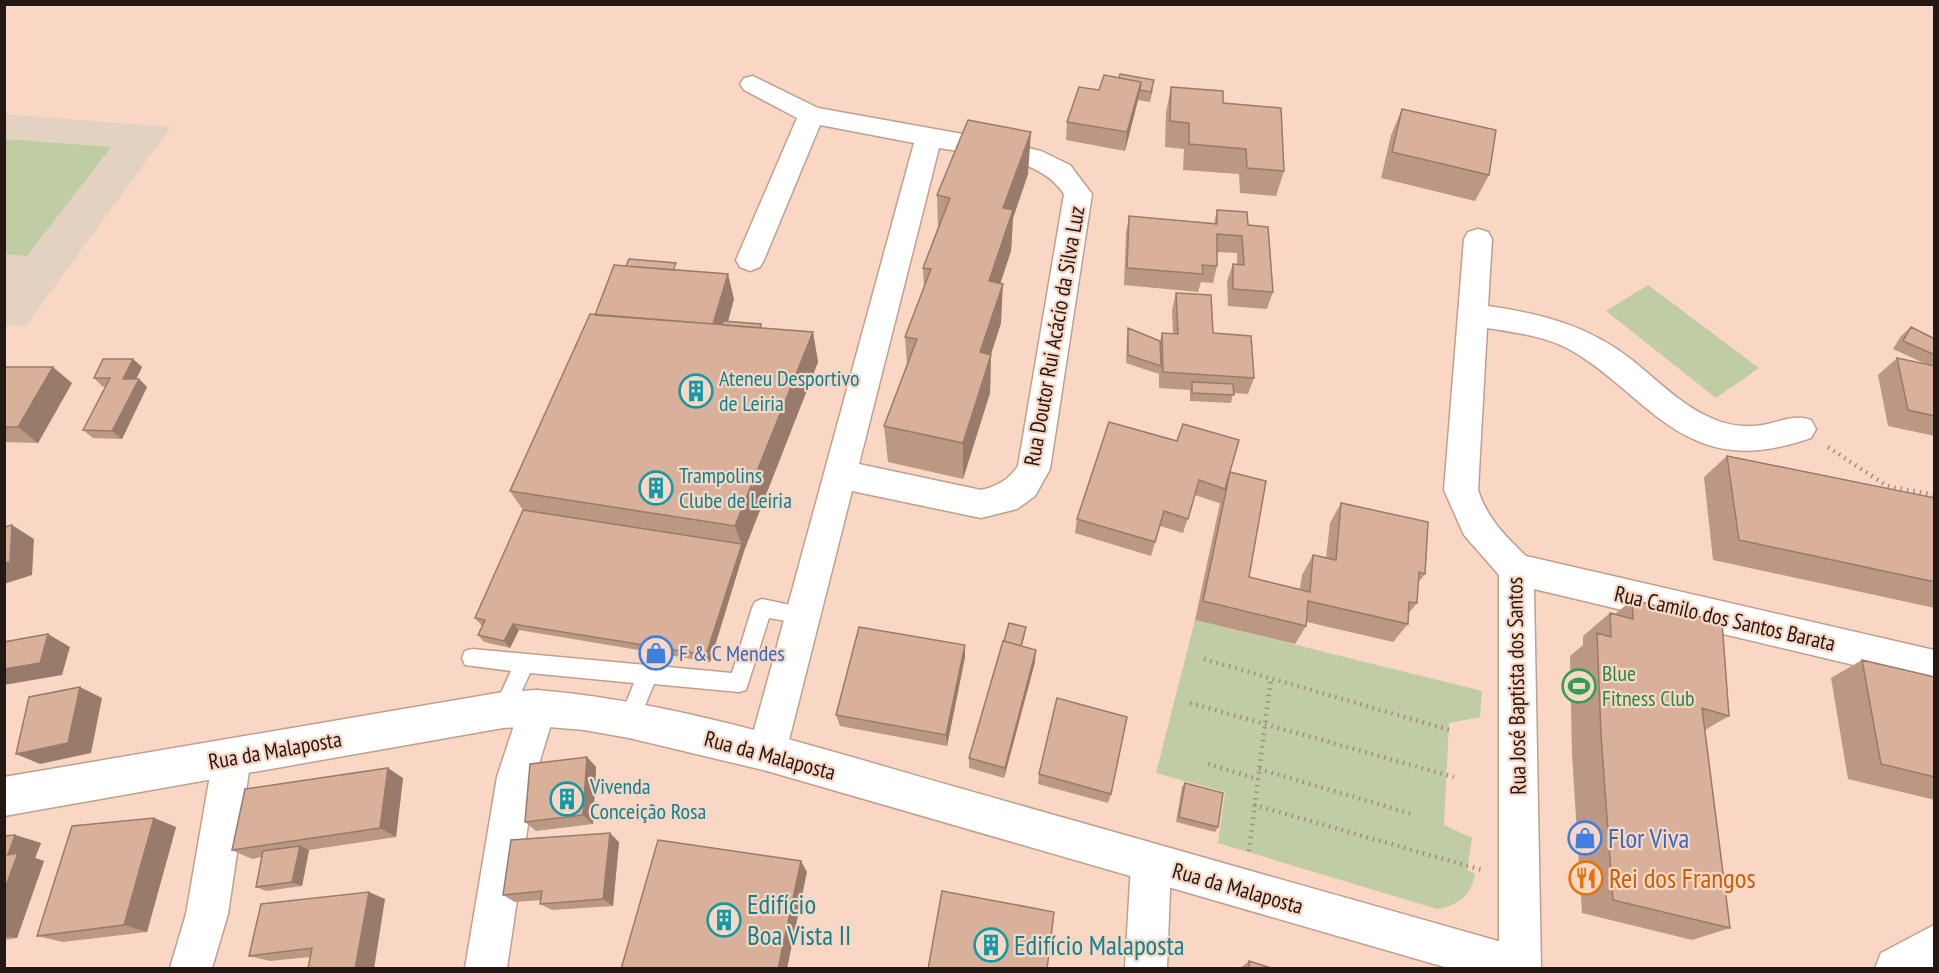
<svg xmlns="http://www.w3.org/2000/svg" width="1939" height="973" font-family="'PT Sans Narrow',sans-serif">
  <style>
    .education { fill: #e3d2c1 }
    .green { fill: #bfcca4 }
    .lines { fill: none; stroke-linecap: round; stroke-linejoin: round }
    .service-casing { stroke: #c09f8e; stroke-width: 3 }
    .minor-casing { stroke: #c09f8e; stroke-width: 3 }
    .tertiary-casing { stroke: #c09f8e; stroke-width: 3 }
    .path { stroke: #a58c7e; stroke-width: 4.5; stroke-dasharray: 1.5 5; stroke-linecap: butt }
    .service { fill: #fff; fill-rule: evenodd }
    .minor { fill: #fff; fill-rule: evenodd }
    .tertiary { fill: #fff; fill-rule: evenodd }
    .wall { fill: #bb9784 }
    .shaded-wall { fill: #987b6b }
    .building { fill: #d9b099; stroke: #987b6b; stroke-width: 1.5 }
    .labels { text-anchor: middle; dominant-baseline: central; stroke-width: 4.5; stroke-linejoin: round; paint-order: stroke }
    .street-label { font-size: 22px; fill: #241812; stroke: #f9d7c4 }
    .culture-label { font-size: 22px; fill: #0d838f; stroke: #f9d7c4; text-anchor: start }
    .shop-label { font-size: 22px; fill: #366cbe; stroke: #f9d7c4; text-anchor: start }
    .leisure-label { font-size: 22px; fill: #27864d; stroke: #f9d7c4; text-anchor: start }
    .near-shop-label { font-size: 27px; fill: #366cbe; stroke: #f9d7c4; text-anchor: start }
    .near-food-label { font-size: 27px; fill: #c56008; stroke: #f9d7c4; text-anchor: start }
    .near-culture-label { font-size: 27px; fill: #0d838f; stroke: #f9d7c4; text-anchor: start }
  </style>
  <rect width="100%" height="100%" fill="#f9d7c4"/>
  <path class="education" d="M4,114L171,127L25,327L5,325Z"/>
  <path class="green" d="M4,139L111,147L27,256L5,254Z
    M1648,285L1759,368L1716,398L1606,311Z
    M1195,620L1482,691L1480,717L1449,723L1444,825L1472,838L1467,870L1475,874C1471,896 1459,905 1437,909L1218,843L1225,792L1156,773Z"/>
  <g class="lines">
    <g class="service-casing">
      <path id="service" d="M762,599L809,609L812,615L809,621L802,624L769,618L746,690L739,692L654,684L636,727L629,730L622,727L619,720L634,683L530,673L510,717L503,720L496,717L493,710L511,671L465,665L462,658L465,651L472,649L732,673L752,608L755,602Z"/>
    </g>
    <g class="minor-casing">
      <path id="minor" d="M753,76L818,108L996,140L1041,151L1070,165L1092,194L1050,469L1035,496L1017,509L981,518L852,491L786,752L780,765L767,771L754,765L748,752L914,143L820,125L764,260L760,267L750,271L740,267L736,260L797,118L744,90L740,84L744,78ZM939,148C980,155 1039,156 1064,194L1018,466C1008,480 998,486 981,490L859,464Z
        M1478,229L1488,232L1492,239L1488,306C1542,314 1589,326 1632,360C1657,380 1680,404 1709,417C1725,425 1745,428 1763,425C1780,422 1794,414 1811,420L1816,429L1811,438C1744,461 1701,454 1646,408C1623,389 1601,368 1574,352C1548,336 1517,333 1487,328L1478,490C1487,518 1505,536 1526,556L1934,650V684L1534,589L1541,968H1499V575L1464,535L1444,490L1464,239L1468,232Z
        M537,690L550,695L556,708L535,777L507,968H465L497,777L524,695Z
        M232,739L246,745L251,758L228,914L212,968H170L186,914L213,758L218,745Z
        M1151,844L1165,850L1171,864L1167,968H1125L1131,864L1137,850Z"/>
    </g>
    <g class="tertiary-casing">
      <path id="tertiary" d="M537,690C681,702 821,749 959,788C1146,841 1332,894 1519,947L1534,953L1540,968H1448L767,771L629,738L584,730L537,726L503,728L4,816V777L503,692Z
        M1934,925V968H1875L1881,953Z"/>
    </g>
    <path class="path" d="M1828,447L1887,486L1934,495
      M1204,659L1453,731
      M1190,703L1454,777
      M1208,764L1258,779
      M1259,769L1412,814
      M1254,805L1482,870
      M1249,851L1271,678"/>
    <use href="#service" class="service"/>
    <use href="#minor" class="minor"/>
    <use href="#tertiary" class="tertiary"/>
  </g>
  <path class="wall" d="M1171,87L1223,103L1284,171L1276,196L1240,193L1239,174L1183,170L1184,149L1165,147L1166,113Z
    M1153,89L1150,102L1138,100L1125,151L1066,140L1067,122L1099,90Z
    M1402,109L1489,175L1475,201L1381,178L1391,135Z
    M1028,174L1013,218L1011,251L1000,283L1001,323L991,355L990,393L963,479L888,462L884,426L907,364L905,337L924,288L923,268L938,227L937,195Z
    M1217,210L1248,225L1273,292L1267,309L1228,306L1227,281L1233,264H1237V253L1217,252V266L1213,283L1201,282L1198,292L1124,285L1126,233L1129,216L1214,223Z
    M678,270L734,299L728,322L761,324L762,328L813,334L818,362L744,551L710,662L519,630L510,648L484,642L478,635L483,625H481L475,618L523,510L510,491Z
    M1176,293L1254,378L1248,394L1233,393L1231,403L1190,401V390L1159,388V374L1126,363L1127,337L1128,328L1160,341L1162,333L1173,334L1172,310Z
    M1911,327L1935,339V436L1888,426L1878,375L1897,358L1928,365L1893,349L1901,336Z
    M133,359L142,367L136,379H139L147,387L122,439L93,438L83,430L106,386L103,387L94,378Z
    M4,367L72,383L38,443L4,442Z
    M1109,422L1229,472L1249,577L1300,589L1302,575L1313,555L1326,558L1330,523L1341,503L1425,574L1418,583L1417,603L1408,614V624L1393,642L1307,622L1306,626L1295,644L1195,620L1220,503H1219L1195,495L1183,533L1160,526L1151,556L1075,533L1077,519Z
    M1727,456L1935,498V608L1713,560L1704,477Z
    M1632,600L1729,716L1705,730L1730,928L1692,940L1582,913L1572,754L1570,656L1583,645V636L1610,613L1615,614Z
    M1025,634L1022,646L1035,662L1004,778L969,768V758L1004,641Z
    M965,657L947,746L840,726L836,715Z
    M1862,660L1935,677V800L1848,779L1831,678Z
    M587,757L596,767L593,824L536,831L525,822Z
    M1039,774L1111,794L1108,803L1038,784Z
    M403,778L396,837L309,850L302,886L266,891L256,887L262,857L252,859L232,850Z
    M1185,783L1218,827L1215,832L1176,822L1182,787Z
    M154,818L176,827L147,932L63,942L37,936Z
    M15,835L41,843L35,858L44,861L17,938L4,940V836Z
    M619,842L613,906L552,910L540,904L541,900L515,902L503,895Z
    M385,899L310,957L270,961L249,956Z
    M1249,961L1274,969H1239Z"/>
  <path class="shaded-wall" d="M1141,82L1138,100L1125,151L1127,132Z
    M1031,132L1028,174L1013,218L1011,251L988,321L989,281L1003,208Z
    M728,274L734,299L721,346L711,331Z
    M1003,284L1001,323L979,390L980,352Z
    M813,332L818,362L744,551L735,526Z
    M991,355L990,393L963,479V443Z
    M133,359L142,367L132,388L123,379Z
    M53,367L72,383L38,443L18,427Z
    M139,379L147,387L122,439L112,431Z
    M12,525L34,539L32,575L4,584V563Z
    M742,544L744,551L710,662L706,655Z
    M513,624L519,630L510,648L504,641Z
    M48,634L70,647L62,675L4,685V669Z
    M965,645V657L947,746L946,735Z
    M1036,650L1035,662L1004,778L1005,768Z
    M80,687L102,698L91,753L40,764L16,754Z
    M587,757L596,767L593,824L583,815Z
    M388,768L403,778L396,837L380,828Z
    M154,818L176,827L147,932L124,925Z
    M610,833L619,842L613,906L603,899Z
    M15,835L41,843L35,858L44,861L17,938L4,936V891L8,855Z
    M300,846L309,850L302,886L292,882Z
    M801,861L807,872L787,969H778Z
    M369,892L385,899L374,969H355Z"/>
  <path class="building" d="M1120,74L1154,80L1151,92L1140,90L1141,82L1119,78Z
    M1104,75L1141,82L1127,132L1067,122L1079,87L1099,90Z
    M1171,87L1223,91V103L1281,108L1284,171L1247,168L1246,149L1189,144V123L1170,121Z
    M1402,109L1496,130L1489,175L1392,152Z
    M968,120L1031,132L1003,208L1013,210L989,281L1003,284L980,352L991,355L963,443L884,426L917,339L905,337L931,269L923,268L950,198L937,195Z
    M1217,210L1247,212L1248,225L1268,227L1273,292L1233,289V264L1244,265L1242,236L1217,234V266L1202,265L1203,274L1127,268L1129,216L1217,224Z
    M629,259L676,263L673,270L626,266Z
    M614,265L728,274L713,324L595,315Z
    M1176,293L1211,295L1213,333L1251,336L1254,378L1163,372L1162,333L1178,334Z
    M590,314L813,332L735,526L510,491Z
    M723,321L761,324L760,328L722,325Z
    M1911,327L1935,339V355L1903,341Z
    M1128,328L1160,341L1161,366L1128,355Z
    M1897,358L1935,366V416L1908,410Z
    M103,359H133L123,379H139L112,431L83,430L110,378H94Z
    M4,367H53L18,427H4Z
    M1192,382L1233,384L1234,395L1192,393Z
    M1109,422L1177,441L1183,424L1239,440L1225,489L1199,480L1188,519L1164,511L1155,542L1077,519Z
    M1727,456L1935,498V582L1739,540Z
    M1230,472L1266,481L1249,577L1310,592L1313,555L1336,560L1341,503L1428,522L1425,574L1419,572L1417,603L1409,602L1408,624L1308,601L1306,626L1203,601Z
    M523,510L742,544L706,655L513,624L504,641L478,635L485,620L475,618Z
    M12,525L10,562L4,563V527Z
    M1632,600L1722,622L1729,716L1702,708L1730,928L1613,900L1601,735L1597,633L1611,637L1610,613L1633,619Z
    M1009,623L1026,627L1021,646L1004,641Z
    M859,627L965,645L946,735L836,715Z
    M48,634L40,663L4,669V642Z
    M1003,641L1036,650L1005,768L969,758Z
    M1862,660L1935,677V777L1881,764Z
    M80,687L68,743L16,754L29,697Z
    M1057,698L1127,717L1111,794L1039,774Z
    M587,757L583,815L525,822L530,764Z
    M388,768L380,828L232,850L245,789Z
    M1185,783L1223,793L1218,827L1179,817Z
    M154,818L124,925L37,936L72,826Z
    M610,833L603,899L540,904L542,891L503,895L511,840Z
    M15,835L8,855L18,853L4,891V836Z
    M658,840L801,861L778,969H621Z
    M300,846L292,882L256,887L263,851Z
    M942,891L1054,912L1047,969H928Z
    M369,892L355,969H308L312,948L249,956L261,904Z
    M1249,961L1274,969H1249Z"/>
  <defs>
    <g id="building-ring" transform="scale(1.725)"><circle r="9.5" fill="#f9d7c4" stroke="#0f9aa8" stroke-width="1.5"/><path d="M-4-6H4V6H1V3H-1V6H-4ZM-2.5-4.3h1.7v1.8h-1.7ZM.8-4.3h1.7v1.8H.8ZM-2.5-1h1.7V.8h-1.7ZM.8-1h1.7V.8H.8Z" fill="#0f9aa8"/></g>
    <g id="shop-ring" transform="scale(1.725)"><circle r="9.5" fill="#f9d7c4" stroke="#3f7fe0" stroke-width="1.5"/><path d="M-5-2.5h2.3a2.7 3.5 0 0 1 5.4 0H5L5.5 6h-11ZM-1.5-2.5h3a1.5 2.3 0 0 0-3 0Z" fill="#3f7fe0"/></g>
    <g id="stadium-ring" transform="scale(1.725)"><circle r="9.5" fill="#f9d7c4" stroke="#2e9e5b" stroke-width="1.5"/><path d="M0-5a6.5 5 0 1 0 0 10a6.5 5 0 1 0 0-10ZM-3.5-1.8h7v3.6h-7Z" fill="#2e9e5b"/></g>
    <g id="restaurant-ring" transform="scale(1.725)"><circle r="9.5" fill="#f9d7c4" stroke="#e8710a" stroke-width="1.5"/><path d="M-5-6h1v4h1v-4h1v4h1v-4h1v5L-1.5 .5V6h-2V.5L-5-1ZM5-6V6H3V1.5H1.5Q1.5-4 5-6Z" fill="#e8710a"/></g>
  </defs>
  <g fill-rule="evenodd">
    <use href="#building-ring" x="696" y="391"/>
    <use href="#building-ring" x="656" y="488"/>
    <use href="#shop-ring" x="656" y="653"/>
    <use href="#stadium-ring" x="1579" y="686"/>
    <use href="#building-ring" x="567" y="799"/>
    <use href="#shop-ring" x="1585" y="838"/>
    <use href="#restaurant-ring" x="1586" y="878"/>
    <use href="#building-ring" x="724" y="920"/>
    <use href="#building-ring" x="991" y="945"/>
  </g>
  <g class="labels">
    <g class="street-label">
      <text transform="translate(1054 336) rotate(-80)">Rua Doutor Rui Acácio da Silva Luz</text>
      <text transform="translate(1725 618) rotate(13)">Rua Camilo dos Santos Barata</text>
      <text transform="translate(1516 686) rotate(-91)">Rua José Baptista dos Santos</text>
      <text transform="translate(275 750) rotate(-10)">Rua da Malaposta</text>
      <text transform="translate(770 755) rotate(15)">Rua da Malaposta</text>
      <text transform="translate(1238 888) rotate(16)">Rua da Malaposta</text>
    </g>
    <g class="culture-label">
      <text x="719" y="378">Ateneu Desportivo<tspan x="719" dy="25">de Leiria</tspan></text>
      <text x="679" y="475">Trampolins<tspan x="679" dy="25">Clube de Leiria</tspan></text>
      <text x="590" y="786">Vivenda<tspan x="590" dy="25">Conceição Rosa</tspan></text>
    </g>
    <g class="shop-label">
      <text x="679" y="653">F &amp; C Mendes</text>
    </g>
    <g class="leisure-label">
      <text x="1602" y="673">Blue<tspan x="1602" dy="25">Fitness Club</tspan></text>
    </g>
    <g class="near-shop-label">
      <text x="1608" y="838">Flor Viva</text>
    </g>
    <g class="near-food-label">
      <text x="1609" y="878">Rei dos Frangos</text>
    </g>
    <g class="near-culture-label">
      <text x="747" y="904">Edifício<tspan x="747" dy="31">Boa Vista II</tspan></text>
      <text x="1014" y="945">Edifício Malaposta</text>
    </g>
  </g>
  <rect width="1939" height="973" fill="none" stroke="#241812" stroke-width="12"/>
</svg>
